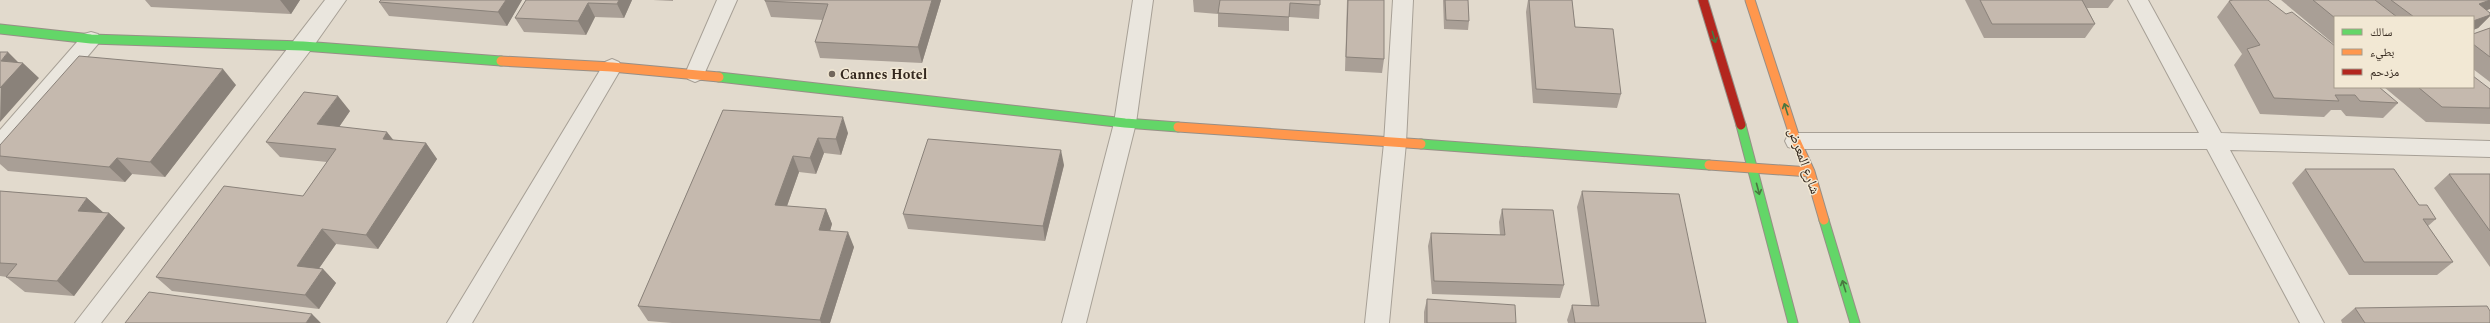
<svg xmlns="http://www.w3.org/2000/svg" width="2490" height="323" font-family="Spectral,'Noto Naskh Arabic',serif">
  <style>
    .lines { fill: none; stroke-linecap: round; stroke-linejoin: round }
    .street-casing { stroke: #a7a096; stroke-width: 2 }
    .fast-casing { stroke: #978f86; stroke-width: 11 }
    .slow-casing { stroke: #978f86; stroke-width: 11 }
    .jam-casing { stroke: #978f86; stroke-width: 11 }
    .street { fill: #eae6de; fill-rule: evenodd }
    .fast { stroke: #63d668; stroke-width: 9 }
    .slow { stroke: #ff974d; stroke-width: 9 }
    .jam { stroke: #b3261e; stroke-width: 9 }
    .wall { fill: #a99f96 }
    .shaded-wall { fill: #8a827a }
    .building { fill: #c5b9ae; stroke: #8a827a }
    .oneway { stroke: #4a7740 }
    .poi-dot { fill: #72675c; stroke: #f2e8d4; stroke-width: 1.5 }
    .labels { text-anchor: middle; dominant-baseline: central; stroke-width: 3; stroke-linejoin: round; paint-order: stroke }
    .poi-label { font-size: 14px; font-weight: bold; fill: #35291f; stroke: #f2e8d4; text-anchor: start }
    .street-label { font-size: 14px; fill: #35291f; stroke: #f2e8d4 }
  </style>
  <rect width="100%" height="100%" fill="#e2dacd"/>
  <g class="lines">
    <g class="street-casing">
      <path id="street" d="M325,0H346L310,51L101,323H75Z
        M717,0H737L702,79L695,82L688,79L685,74Z
        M1133,0H1153L1136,123L1086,323H1062L1114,123Z
        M1393,0H1413L1406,143L1389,323H1365L1384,143Z
        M2128,0H2148L2221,133L2490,141V157L2230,150L2324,323H2300L2207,149H1796L1788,147L1785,141L1788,135L1796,133H2199Z
        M91,32L98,34L101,39L98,44L8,151L0,153V130L84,34Z
        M612,59L619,62L622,67L472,323H447L605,62Z"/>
    </g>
    <g class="fast-casing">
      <path id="fast" d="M0,29L91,39L303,46L501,61
        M719,77L1125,123L1178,127
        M1741,125L1793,323
        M1421,144L1709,165
        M1824,220L1855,323"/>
    </g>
    <g class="slow-casing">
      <path id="slow" d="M1750,0L1796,141L1810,172L1824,220
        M501,61L612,67L719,77
        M1178,127L1421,144
        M1709,165L1810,172"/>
    </g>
    <g class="jam-casing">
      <path id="jam" d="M1703,0L1741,125"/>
    </g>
    <use href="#street" class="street"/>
    <use href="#fast" class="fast"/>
    <use href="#slow" class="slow"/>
    <use href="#jam" class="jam"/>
  </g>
  <path class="wall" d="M145,0H300L291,14L151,7Z
    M522,0L507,26L389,16L379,2Z
    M526,0H632L624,18L595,17L586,35L524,32L515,18Z
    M653,0H673V1Z
    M765,0H941L922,63L820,58L815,42L823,20L771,17L765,1Z
    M1193,0H1320L1319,19L1289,17V31L1218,27V14L1194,12Z
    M1347,0H1384V59L1382,73L1345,71Z
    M1443,0H1468L1469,21L1468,30L1444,29Z
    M1528,0H1572L1575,27L1621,94L1617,108L1533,103L1526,12Z
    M1965,0H2114L2108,8H2087L2095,24L2085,38H1984Z
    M2281,0H2490L2486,10L2490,13V16L2478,28L2473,30V17H2335V45Z
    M2229,1L2335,87L2398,103L2383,118L2346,116L2341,110H2331L2324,117L2260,114L2234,65L2242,54L2217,17Z
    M2490,28V82L2473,69V34Z
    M236,85L165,177L132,174L125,182L8,171L0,164V145Z
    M2384,87H2473L2490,108V124L2426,122Z
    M723,110L848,133L841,155L824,153L816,174L799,172L787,206L826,209L832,224L830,230L854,247L830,323H672L648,321L638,306Z
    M350,111L339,127L393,140L426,143L437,159L378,249L336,244L319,268L323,269L336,283L319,309L172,291L156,277L303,196L327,162L280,157L266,142Z
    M1064,165L1045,241L908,229L903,214Z
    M2305,169L2419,205L2436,219L2428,226L2453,262L2437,275H2349L2292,183Z
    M2449,174H2490V267L2434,188Z
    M0,191L87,198L103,213H109L125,228L74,296L25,292L6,277H7L0,276Z
    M1582,191L1706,323H1568L1567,320L1572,305L1591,306L1577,207Z
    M1502,209L1564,285L1560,298L1432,294L1428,246L1431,233L1500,235L1499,222Z
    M1427,299L1516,323H1424V312Z
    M2355,308L2490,323H2342L2341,320Z"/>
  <path class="shaded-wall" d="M280,0H300L291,14Z
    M506,0H522L507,26L498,12Z
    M619,0H632L624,18L617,4Z
    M932,0H941L922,63L918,47Z
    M2490,0V9L2469,17L2479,4Z
    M588,3L595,17L586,35L578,21Z
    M2490,15V16L2478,28L2473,30V21Z
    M8,52L21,65L23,63L39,78L0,122L1,61Z
    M223,69L236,85L165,177L150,162Z
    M338,96L350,111L330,140L317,124Z
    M843,117L848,133L841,155L836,139Z
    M387,132L399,147L383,139Z
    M818,138L824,153L816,174L810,158Z
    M426,143L437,159L378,249L366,235Z
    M1061,150L1064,165L1045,241L1043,226Z
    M793,156L799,172L782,220L775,205Z
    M117,158L132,174L125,182L109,167Z
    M87,198L104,213L78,211Z
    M826,209L832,224L826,245L819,230Z
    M109,213L125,228L74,296L57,281Z
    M322,229L336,244L311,280L297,266Z
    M848,232L854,247L830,323H821L820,320Z
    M323,269L336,283L319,309L305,295Z
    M312,314L321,323H306Z"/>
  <path class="building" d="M381,0H506L498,12L379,2Z
    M526,0H619L617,4L588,3L578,21L515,18Z
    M765,0H932L918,47L815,42L828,4L765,1Z
    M1220,0H1320V5L1290,3L1289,17L1218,13Z
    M1348,0H1384V59L1346,57Z
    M1445,0H1468L1469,21L1446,20Z
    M1529,0H1572L1575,27L1613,29L1621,94L1536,89Z
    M1980,0H2082L2095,24H1992Z
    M2233,0H2268L2286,14L2292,12L2335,46V87H2379L2398,103L2360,101L2355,95H2335L2339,101L2274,98L2247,49L2260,45L2229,1Z
    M2313,0H2375L2397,17H2335V18Z
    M2391,0H2490L2479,4L2490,13V15L2473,21V17H2414Z
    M2490,28V57L2473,44V34Z
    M0,52H8L1,61L23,63L0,88Z
    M79,56L223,69L150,162L117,158L109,167L0,156V145Z
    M2473,76L2490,89V108L2442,107L2418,87H2473Z
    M304,92L338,96L317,124L387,132L383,139L426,143L366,235L322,229L297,266L323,269L305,295L156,277L224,186L303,196L336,149L266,142Z
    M723,110L843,117L836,139L818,138L810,158L793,156L775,205L826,209L819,230L848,232L820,320L638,306Z
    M928,139L1061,150L1043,226L903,214Z
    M2305,169H2394L2419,205H2427L2436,219H2423L2453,262H2364Z
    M2449,174H2490V231Z
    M0,191L87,198L78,211L109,213L57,281L6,277L17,264L0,263Z
    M1582,191L1679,194L1706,323H1575L1572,305L1599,306Z
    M1502,209L1553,210L1564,285L1434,281L1431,233L1505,235Z
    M149,292L312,314L306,323H125Z
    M1427,299L1515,305L1516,323H1427Z
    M2487,306L2490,311V323H2365L2355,308Z"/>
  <defs><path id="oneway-shaft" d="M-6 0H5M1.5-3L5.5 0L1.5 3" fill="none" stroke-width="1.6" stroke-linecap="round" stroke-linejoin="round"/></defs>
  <g class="oneway">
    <use href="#oneway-shaft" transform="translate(1714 37) rotate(73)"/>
    <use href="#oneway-shaft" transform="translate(1786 109) rotate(-108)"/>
    <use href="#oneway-shaft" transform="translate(1758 189) rotate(75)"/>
    <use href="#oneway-shaft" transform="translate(1844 286) rotate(-107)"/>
  </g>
  <circle class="poi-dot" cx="832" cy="74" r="4"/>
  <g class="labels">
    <g class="poi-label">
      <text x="840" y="74">Cannes Hotel</text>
    </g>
    <g class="street-label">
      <text transform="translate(1804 161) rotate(70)">شارع المعرض</text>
    </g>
  </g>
  <rect x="2334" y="16" width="140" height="72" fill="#f2e8d4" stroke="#a69c8c"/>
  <rect x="2342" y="29" width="20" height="6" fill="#63d668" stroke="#a69c8c"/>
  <text x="2370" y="36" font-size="12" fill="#35291f">سالك</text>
  <rect x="2342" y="49" width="20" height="6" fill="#ff974d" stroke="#a69c8c"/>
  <text x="2370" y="56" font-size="12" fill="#35291f">بطيء</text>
  <rect x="2342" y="69" width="20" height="6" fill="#b3261e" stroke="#a69c8c"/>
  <text x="2370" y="76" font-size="12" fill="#35291f">مزدحم</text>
</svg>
